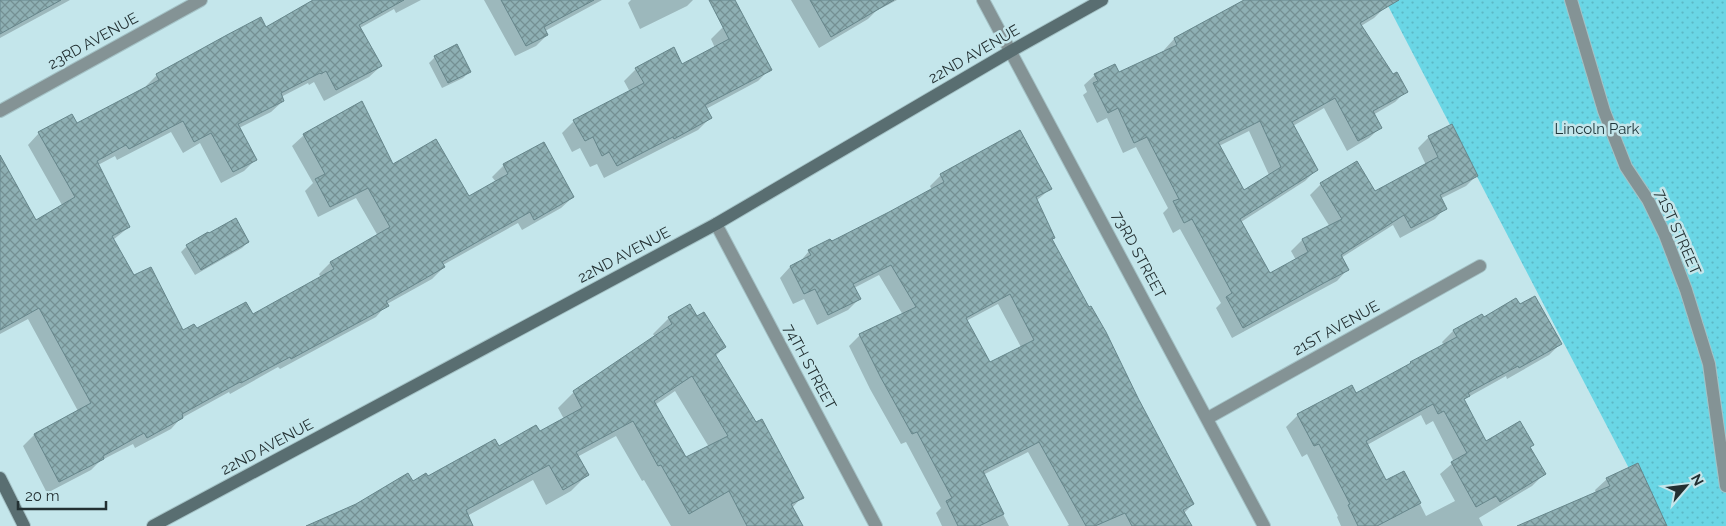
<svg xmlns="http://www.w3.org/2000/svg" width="1726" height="526" font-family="Raleway,sans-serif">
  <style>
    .park { fill: url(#park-dots) }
    .shadow { fill: #0003; fill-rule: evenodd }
    .building { fill: url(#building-cross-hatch); stroke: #66868b; fill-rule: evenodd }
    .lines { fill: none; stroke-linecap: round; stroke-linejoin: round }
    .street-casing { stroke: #a4c2c6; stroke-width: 14 }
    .secondary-casing { stroke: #a4c2c6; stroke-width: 14 }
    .street { stroke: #849395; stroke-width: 12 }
    .secondary { stroke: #596e71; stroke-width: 12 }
    .labels { text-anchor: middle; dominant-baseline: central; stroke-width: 5; stroke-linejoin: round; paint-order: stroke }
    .street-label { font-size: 15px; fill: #233032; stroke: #c4e6eb }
    .park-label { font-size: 15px; fill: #1d3539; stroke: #c4e6eb }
  </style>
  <defs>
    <pattern id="park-dots" width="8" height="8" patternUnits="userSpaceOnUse" patternTransform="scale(1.25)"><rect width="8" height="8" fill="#6ad6e5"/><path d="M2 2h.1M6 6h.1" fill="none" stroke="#5cb8c5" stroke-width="1.8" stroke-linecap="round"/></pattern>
    <pattern id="building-cross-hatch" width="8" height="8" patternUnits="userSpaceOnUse" patternTransform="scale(1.25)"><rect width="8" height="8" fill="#8eb0b4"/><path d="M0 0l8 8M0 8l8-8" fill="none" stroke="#749093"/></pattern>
  </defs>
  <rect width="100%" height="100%" fill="#c4e6eb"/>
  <path class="park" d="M1385,0H1726V526H1659Z"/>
  <path class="shadow" d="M0,0H70L0,38Z
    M316,0H421L396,13L394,9L360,28L381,66L369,77L324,101L314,82L309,85L308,83L281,97L283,101L271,112L239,128L255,160L244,171L221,183L200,143L183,153L171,132L117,160L115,156L98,165L129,227L113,240L134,277L183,332L196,330L252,316L321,278L319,274L330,263L378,236L356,198L318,217L305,191L313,183L292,146L304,135L392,166L468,198L496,182L492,177L504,165L573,197L561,208L522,230L518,223L443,265L444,267L432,279L387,304L376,317L280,369L278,367L230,394L229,392L180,419L171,429L135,448L133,444L100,461L91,470L47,493L23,446L34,435L78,411L28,319L0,334V177L35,221L62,205L28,145L39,133L77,125L147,88L146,86L157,75L265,28Z
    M484,0H602L545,31L547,35L536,46L515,56Z
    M631,0H693L687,6L640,29L628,3Z
    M791,0H897L876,11L868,19L819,48Z
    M1247,0H1380L1385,7L1374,18L1361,26L1392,76L1406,91L1395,102L1373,115L1380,128L1369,138L1347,151L1324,108L1293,126L1316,170L1305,181L1241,222L1269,274L1296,260L1291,251L1302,240L1330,227L1310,195L1321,184L1375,192L1426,165L1418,148L1429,137L1451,125L1477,175L1466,186L1440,199L1445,208L1435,219L1400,238L1393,225L1341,258L1347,270L1337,281L1232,338L1216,308L1221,303L1180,229L1173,233L1163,213L1168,208L1136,147L1123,153L1107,118L1097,123L1083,95L1087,92L1084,85L1095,75L1118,74L1165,52L1164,50L1174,39ZM1249,131L1269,175L1243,192L1219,146Z
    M723,27L770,69L758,81L706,109L710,118L698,130L604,178L597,164L590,167L580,148L572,152L562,133L574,121L630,92L624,81L636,69L682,65L715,48L711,39Z
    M435,57L469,72L463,78L442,88L429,63Z
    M1019,132L1050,189L1036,201L1054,238L1051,240L1193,504L1184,513L1191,526H1067L1069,525L1028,452L983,475L1009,526H942L936,513L941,508L906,442L901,444L870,389L849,346L860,335L903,315L879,275L854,288L859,299L848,310L817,325L804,299L793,304L780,278L790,267L799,263L809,251L831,243L932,190L930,186L941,175ZM998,304L1021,347L990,364L966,321Z
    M248,242L242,248L195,275L181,252L187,246Z
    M1520,306L1560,344L1549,355L1507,379L1506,376L1463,400L1485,443L1532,445L1529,448L1544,474L1532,486L1479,518L1483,526H1341L1337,517L1338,516L1307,454L1302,457L1286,427L1298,415L1352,387L1355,395L1444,346L1442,342L1453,331ZM1421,415L1426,425L1433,421L1454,462L1440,474L1455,501L1426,516L1404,472L1386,482L1367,445Z
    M697,317L724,347L715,357L802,497L792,508L801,526H671L644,480L642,481L616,436L577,457L587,475L571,491L546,505L533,480L467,516L472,526H312L412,482L427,478L498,447L539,433L564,419L558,408L574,392L655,337L653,334L669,318ZM675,391L709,447L686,459L655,405Z
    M1607,479L1665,526H1534L1596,493L1595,490Z"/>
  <path class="building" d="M0,0H61L0,34Z
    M313,0H404L359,25L382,66L336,90L326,71L321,74L320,73L281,93L284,101L238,124L257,160L233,172L211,133L194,142L183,121L129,149L126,145L97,161L130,227L112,236L134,275L151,267L183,330L194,324L197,328L246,302L253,314L334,269L330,262L390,227L368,188L330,207L315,179L325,174L303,134L362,101L393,164L436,139L469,196L508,174L503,164L544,142L574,197L534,220L530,212L442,262L445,267L386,301L389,306L291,359L290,357L241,383L240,382L182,414L183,418L147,438L144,433L103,456L104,459L59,482L34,434L91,403L39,308L0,330V155L36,220L75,197L38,132L72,114L77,123L159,80L156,74L225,36L261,17L266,27Z
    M501,0H594L544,27L548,35L526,46Z
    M709,0H735L772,70L705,105L712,118L674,139L673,137L617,166L609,152L602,156L593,137L585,141L573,120L644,83L635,68L674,47L682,64L729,39Z
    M810,0H894L831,37Z
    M1244,0H1399L1360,23L1393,74L1397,72L1408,92L1373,111L1382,128L1358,141L1335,98L1292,122L1318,170L1240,219L1270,273L1308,252L1302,239L1342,219L1320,183L1357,161L1375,191L1438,157L1428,136L1452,124L1478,176L1440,195L1447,209L1411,228L1404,215L1341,255L1349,270L1324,283L1243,328L1226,297L1232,293L1192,219L1184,223L1173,201L1179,199L1147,137L1134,143L1118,108L1108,113L1093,83L1098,81L1094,74L1115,64L1119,72L1177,45L1174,38ZM1260,121L1281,167L1244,190L1218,142Z
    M457,44L471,72L448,83L434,56Z
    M1020,130L1052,189L1036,197L1055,238L1052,239L1089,307L1091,306L1106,332L1138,398L1194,504L1183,510L1192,526H1132L1125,513L1095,526H1086L1039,442L983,471L1004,514L979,526H958L946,501L952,498L917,432L912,434L881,378L859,334L916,307L891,265L853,284L861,299L828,315L815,289L804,294L790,266L811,255L808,250L830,239L832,241L889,212L944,182L940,174ZM1010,294L1034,340L990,362L966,318Z
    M236,218L249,242L201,270L186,245L208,232L209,233Z
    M1535,296L1562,344L1519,368L1518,366L1468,393L1470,396L1464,399L1486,441L1520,421L1534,445L1530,447L1546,474L1500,502L1496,496L1476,507L1451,462L1467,453L1444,411L1438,414L1433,404L1366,441L1386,480L1404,471L1421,503L1377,526H1358L1348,505L1350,504L1319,444L1314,446L1297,414L1352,385L1356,393L1411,363L1410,362L1457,337L1453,330L1482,314L1484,317L1516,298L1520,304Z
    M690,304L697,316L704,312L726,347L715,354L756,422L762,419L804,498L791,504L803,526H747L729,491L689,514L661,465L658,466L633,421L576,452L589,475L563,490L549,465L466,510L473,526H306L356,504L408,473L413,481L426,473L428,476L495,439L499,446L536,425L540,431L582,408L573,391L672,324L668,317ZM692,376L728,436L686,457L654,401Z
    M1638,463L1667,526H1517L1610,486L1606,478Z"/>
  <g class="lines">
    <g class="street-casing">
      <path id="street" d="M983,0L1264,526
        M1571,0L1604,111L1626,167L1648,200L1665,235L1686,290L1709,364L1726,486
        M0,111L201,0
        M716,224L876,526
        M1208,418L1480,266"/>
    </g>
    <g class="secondary-casing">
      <path id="secondary" d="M0,478L24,526
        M153,526L716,224L1011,51L1102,0"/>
    </g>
    <use href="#street" class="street"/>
    <use href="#secondary" class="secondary"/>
  </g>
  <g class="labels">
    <g class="street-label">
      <text transform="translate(93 41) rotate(-29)">23RD AVENUE</text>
      <text transform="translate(974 54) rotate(-30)">22ND AVENUE</text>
      <text transform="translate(1678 232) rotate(66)">71ST STREET</text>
      <text transform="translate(624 255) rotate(-28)">22ND AVENUE</text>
      <text transform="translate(1139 255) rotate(62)">73RD STREET</text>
      <text transform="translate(1336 328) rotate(-29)">21ST AVENUE</text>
      <text transform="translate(810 367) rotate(62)">74TH STREET</text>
      <text transform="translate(267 447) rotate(-28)">22ND AVENUE</text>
    </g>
    <g class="park-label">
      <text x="1597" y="129">Lincoln Park</text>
    </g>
  </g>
  <g transform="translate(1686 486) rotate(62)" stroke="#c4e6eb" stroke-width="4" paint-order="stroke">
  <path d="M0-4L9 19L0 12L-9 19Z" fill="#233032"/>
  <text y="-8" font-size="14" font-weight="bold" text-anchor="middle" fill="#233032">N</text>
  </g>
  <path d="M18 501v8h88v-8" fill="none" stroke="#233032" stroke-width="2.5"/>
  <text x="25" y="501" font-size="15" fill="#233032" stroke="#c4e6eb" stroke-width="4" paint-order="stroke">20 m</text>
</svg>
